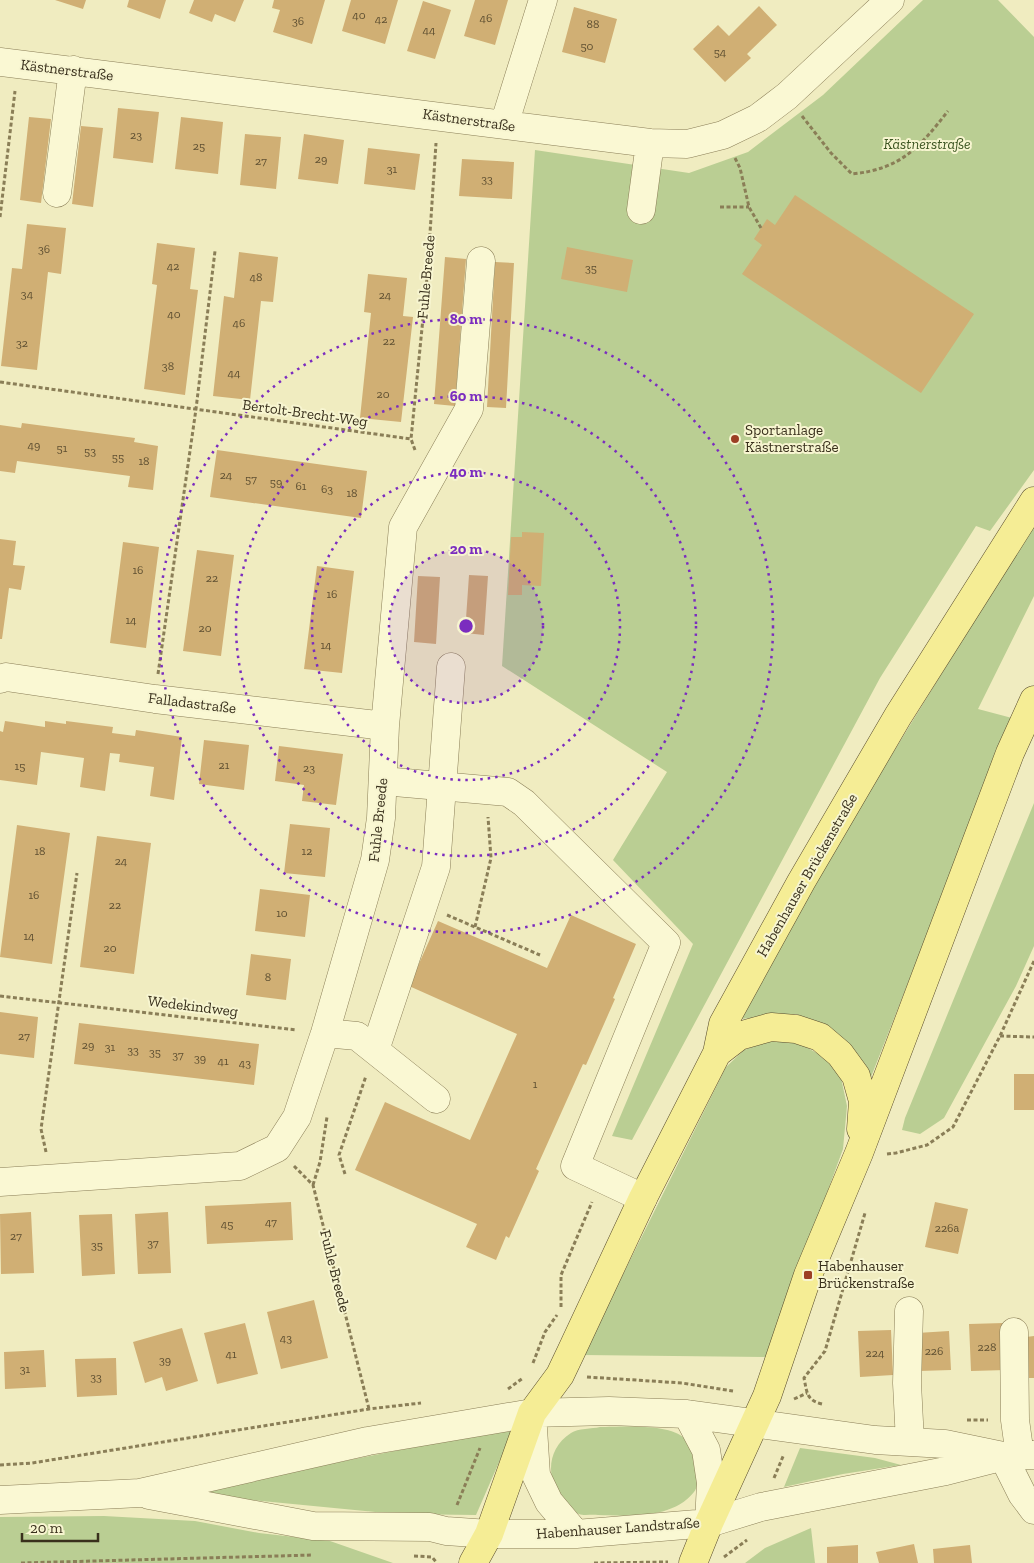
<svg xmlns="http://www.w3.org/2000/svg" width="1034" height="1563" font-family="'Zilla Slab',serif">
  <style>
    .green { fill: #bace93 }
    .building { fill: #d0af74 }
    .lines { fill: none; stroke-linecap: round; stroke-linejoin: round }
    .minor-casing { stroke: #8a7e57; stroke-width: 29 }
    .major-casing { stroke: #574a2c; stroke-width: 29 }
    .path { stroke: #8a7e57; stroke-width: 3; stroke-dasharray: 4 2.5; stroke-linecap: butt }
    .minor { stroke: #faf8d3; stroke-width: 28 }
    .major { stroke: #f5ed95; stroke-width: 28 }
    .ring { fill: none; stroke: #7b2cbf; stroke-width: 2.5; stroke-dasharray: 2.5 5 }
    .poi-dot { fill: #9c3f24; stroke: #f7f5d0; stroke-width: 2 }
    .labels { text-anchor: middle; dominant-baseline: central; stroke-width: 4; stroke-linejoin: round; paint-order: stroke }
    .number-label { font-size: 12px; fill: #5f5032 }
    .street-label { font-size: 15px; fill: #39301c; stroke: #f7f5d0 }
    .park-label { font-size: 15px; font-style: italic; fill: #3d5622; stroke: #f7f5d0 }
    .poi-label { font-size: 15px; fill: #39301c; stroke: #f7f5d0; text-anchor: start }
    .centre { fill: #7b2cbf; stroke: #f7f5d0; stroke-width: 2.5 }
    .ring-label { font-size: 15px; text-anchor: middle; font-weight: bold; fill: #7b2cbf; stroke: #f7f5d0; stroke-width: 4; stroke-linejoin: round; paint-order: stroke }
  </style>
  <rect width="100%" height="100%" fill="#f0ecc0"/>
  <path class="green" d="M923,0H998L1034,37V470L990,531L976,526L880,678L632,1140L612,1136L693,944L613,860L667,772L502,666L535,150L689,173L748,152L823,95Z
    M1034,523V596L978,709L1012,718L871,1077L851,1047L829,1027L796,1014L740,1019L839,841Z
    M1034,803V946L1016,986L944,1118L920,1134L902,1130L905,1118Z
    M769,1041L799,1043L822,1056L840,1073L847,1106L843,1149L767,1357L583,1355L726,1067L744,1050Z
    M600,1427C621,1427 670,1423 685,1439C692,1445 694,1454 697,1463C700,1470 699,1486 694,1492C673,1519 629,1516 598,1515C592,1514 584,1516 579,1514C576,1513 572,1509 570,1507C546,1487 543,1451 571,1433C578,1428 592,1429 600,1427Z
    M513,1430L476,1515L396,1514L210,1496L209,1488L460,1438Z
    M800,1448L875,1458L901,1465L843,1474L784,1487Z
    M104,1516L195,1521L259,1533L330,1541L393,1563H0V1517Z
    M811,1528L815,1563H745L765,1548Z"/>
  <path class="building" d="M55,0H86L83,9Z
    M129,0H166L160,19L127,7Z
    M194,0H244L235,22L215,14L212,22L189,13Z
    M274,0H325L312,44L273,32L280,10L272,8Z
    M351,0H398L385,44L342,31Z
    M475,0H508L495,45L464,36Z
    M423,1L451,10L435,59L407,51Z
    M759,6L777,25L747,54L751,58L725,82L693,49L718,25L729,36Z
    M574,7L617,19L605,63L562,52Z
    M118,108L159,112L153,163L113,158Z
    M29,117L51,119L41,203L20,200Z
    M181,117L223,122L218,174L175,169Z
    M81,126L103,128L93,207L72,204Z
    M245,134L281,137L276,189L240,185Z
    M304,134L344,140L338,184L298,179Z
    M368,148L420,154L415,190L364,184Z
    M462,159L514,162L512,199L459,196Z
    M795,195L974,314L921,393L742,274L762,245L754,239L767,219L775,225Z
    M27,224L66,228L61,274L48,272L37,370L1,366L12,268L22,269Z
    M157,243L195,248L190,289L198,290L185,395L144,389L157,285L152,284Z
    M567,247L633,260L627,292L561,279Z
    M239,252L278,257L273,302L261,301L250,400L213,396L224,296L234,298Z
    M445,257L466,259L455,406L434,404Z
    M495,262L514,263L506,408L487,407Z
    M368,274L407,278L403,316L413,317L401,422L360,418L371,313L364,312Z
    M22,423L135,438L134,442L158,446L153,490L128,487L130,476L17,461L15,473L0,471V425L21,428Z
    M217,450L367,471L361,518L210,497Z
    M522,532L544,533L541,586L522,585V595H508L511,537H522Z
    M0,539L16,541L13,565L25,566L21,590L9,588L2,639H0Z
    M123,542L159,547L146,648L110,643Z
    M197,550L234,555L221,656L183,651Z
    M317,566L354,571L342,673L304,669Z
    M469,575L488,576L484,635L465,633Z
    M418,576L440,577L436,644L414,642Z
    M5,721L45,727V721L66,724V721L113,727L112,733L135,736L136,730L182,737L174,800L150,796L154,767L119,762L120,754L110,753L105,791L80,787L84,758L41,752L37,785L0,780V731L3,732Z
    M204,740L249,745L244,790L199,784Z
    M279,746L343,754L336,805L302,801L304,785L275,781Z
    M290,824L330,828L325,877L284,873Z
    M17,825L70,833L52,964L0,957Z
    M97,836L151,843L134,974L80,967Z
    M260,889L310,895L305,937L255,931Z
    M571,915L636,944L613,998L615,999L586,1065L583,1064L536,1169L539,1171L509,1238L506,1236L496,1260L466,1247L477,1224L355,1170L385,1102L470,1140L517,1034L409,986L438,921L547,968Z
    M251,954L291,959L286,1000L246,995Z
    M0,1012L38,1017L34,1058L0,1054Z
    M79,1023L259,1044L254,1085L74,1064Z
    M1014,1074H1034V1110H1014Z
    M291,1202L293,1240L207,1244L205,1206Z
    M935,1202L968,1209L958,1254L925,1247Z
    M31,1212L34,1273L1,1274L0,1214Z
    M168,1212L171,1273L138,1274L135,1214Z
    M112,1214L115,1274L82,1276L79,1215Z
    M314,1300L328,1358L281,1369L267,1312Z
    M245,1323L258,1374L217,1384L204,1333Z
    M1004,1323L1006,1370L971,1371L969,1324Z
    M182,1328L198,1381L166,1391L162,1377L145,1383L133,1342Z
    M891,1330L893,1375L860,1377L858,1331Z
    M949,1331L951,1370L919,1371L917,1333Z
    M1034,1336V1378H1028L1026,1337Z
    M44,1350L46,1387L5,1389L4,1352Z
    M116,1358L117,1395L77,1397L75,1359Z
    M914,1544L918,1563H879L876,1552Z
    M858,1545V1563H827V1547Z
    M970,1545L972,1563H934L933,1549Z"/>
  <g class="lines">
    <g class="minor-casing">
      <path id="minor" d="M0,62L650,143L687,144L723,135L758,118L787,96L890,0
        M504,125L543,0
        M57,193L73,70
        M641,210L650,143
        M0,679L6,677L155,699L385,726
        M383,781L508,792L524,803L666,943L575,1166L643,1198
        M325,1033L357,1036L436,1099
        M375,1050L436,867L451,667
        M0,1182L240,1166L277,1148L297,1117L325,1033L375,860L381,818L385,726L403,527L469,409L481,261
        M909,1311L907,1383L910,1442
        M1014,1332L1015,1420L1020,1456
        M532,1413L536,1475L549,1502L576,1534
        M687,1414L706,1450L711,1483L709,1523
        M1003,1456L1022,1494L1034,1510
        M149,1495L313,1526L430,1527L446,1531L489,1534H576L709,1523L761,1507L946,1471L997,1458
        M0,1500L140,1493L368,1441L532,1413L609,1411L687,1414L875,1440L945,1444L1003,1456L1034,1455"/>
    </g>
    <g class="major-casing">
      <path id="major" d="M717,1053L739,1036L771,1027L796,1029L820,1037L840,1054L856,1076L863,1101L861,1129
        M473,1563L489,1534L532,1413L560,1375L570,1354L643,1198L717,1053L723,1024L801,882L898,716L1034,501
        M693,1563L709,1523L767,1396L808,1275L859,1153L1010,753L1034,700"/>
    </g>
    <path class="path" d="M802,116L831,153L852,174C901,169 919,148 948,111
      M735,158L740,168L749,207L761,228
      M720,207H749
      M0,217L15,91
      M0,382L411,439
      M415,450L411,439L427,278L436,143
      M158,674L196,409L215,251
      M447,915L540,955
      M475,927L491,858L488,817
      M0,996L297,1030
      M1000,1036L1034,1037
      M46,1152L41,1129L77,873
      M887,1154L896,1153L927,1145L953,1127L1000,1036L1034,961
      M294,1166L313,1185L369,1409
      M345,1174L339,1155L366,1076
      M313,1185L320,1162L327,1117
      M561,1307V1275L592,1202
      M533,1363L545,1332L557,1315
      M587,1377L682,1383L733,1391
      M508,1389L523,1378
      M794,1399L807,1393
      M822,1404C806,1400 807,1392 804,1378L825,1351L865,1213
      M967,1420H988
      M0,1465L32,1463L369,1409L421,1403
      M774,1478L784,1454
      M457,1505L480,1448
      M414,1556L432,1557L437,1563
      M724,1557L747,1540
      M21,1563L313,1555
      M594,1563L668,1562"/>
    <use href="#minor" class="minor"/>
    <use href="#major" class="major"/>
  </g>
  <circle cx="466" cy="626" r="77" fill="#7b2cbf" fill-opacity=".12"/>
  <g class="ring">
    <circle cx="466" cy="626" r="77"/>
    <circle cx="466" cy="626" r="154"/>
    <circle cx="466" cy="626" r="230"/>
    <circle cx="466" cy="626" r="307"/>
  </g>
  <g class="poi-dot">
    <circle cx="735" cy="439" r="5"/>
    <rect x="803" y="1270" width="10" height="10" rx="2.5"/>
  </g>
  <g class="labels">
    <g class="number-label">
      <text x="359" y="15">40</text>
      <text x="486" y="18">46</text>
      <text x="381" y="19">42</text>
      <text x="298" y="21">36</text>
      <text x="593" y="24">88</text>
      <text x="429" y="30">44</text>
      <text x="587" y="46">50</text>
      <text x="720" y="52">54</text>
      <text x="136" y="135">23</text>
      <text x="199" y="146">25</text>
      <text x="321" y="159">29</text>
      <text x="261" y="161">27</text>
      <text x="392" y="169">31</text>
      <text x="487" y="179">33</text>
      <text x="44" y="249">36</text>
      <text x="173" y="266">42</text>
      <text x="591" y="268">35</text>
      <text x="256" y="277">48</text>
      <text x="27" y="294">34</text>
      <text x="385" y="295">24</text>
      <text x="174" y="314">40</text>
      <text x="239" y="323">46</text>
      <text x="389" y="341">22</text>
      <text x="22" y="343">32</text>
      <text x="168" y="366">38</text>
      <text x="234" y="373">44</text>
      <text x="383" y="394">20</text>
      <text x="34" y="445">49</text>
      <text x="62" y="448">51</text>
      <text x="90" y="451">53</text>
      <text x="118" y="457">55</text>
      <text x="144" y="461">18</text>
      <text x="226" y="475">24</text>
      <text x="251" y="479">57</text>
      <text x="276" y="482">59</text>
      <text x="301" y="486">61</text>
      <text x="327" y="489">63</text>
      <text x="352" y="493">18</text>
      <text x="138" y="570">16</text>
      <text x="212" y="578">22</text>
      <text x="332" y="594">16</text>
      <text x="131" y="620">14</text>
      <text x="205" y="628">20</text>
      <text x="326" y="645">14</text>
      <text x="224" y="765">21</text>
      <text x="20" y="766">15</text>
      <text x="309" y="768">23</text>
      <text x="40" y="851">18</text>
      <text x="307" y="851">12</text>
      <text x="121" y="861">24</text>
      <text x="34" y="895">16</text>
      <text x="115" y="905">22</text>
      <text x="282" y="913">10</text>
      <text x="29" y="936">14</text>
      <text x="110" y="948">20</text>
      <text x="268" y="977">8</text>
      <text x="24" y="1036">27</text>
      <text x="88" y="1045">29</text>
      <text x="110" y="1047">31</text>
      <text x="133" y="1050">33</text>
      <text x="155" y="1052">35</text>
      <text x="178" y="1055">37</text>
      <text x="200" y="1058">39</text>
      <text x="223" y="1061">41</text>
      <text x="245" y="1063">43</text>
      <text x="535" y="1084">1</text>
      <text x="271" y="1222">47</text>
      <text x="227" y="1224">45</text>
      <text x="947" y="1228">226a</text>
      <text x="16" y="1236">27</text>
      <text x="153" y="1243">37</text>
      <text x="97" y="1245">35</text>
      <text x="286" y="1338">43</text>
      <text x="987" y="1347">228</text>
      <text x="934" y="1351">226</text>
      <text x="875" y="1353">224</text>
      <text x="231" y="1354">41</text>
      <text x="165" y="1360">39</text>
      <text x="25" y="1369">31</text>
      <text x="96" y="1377">33</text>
    </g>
    <g class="street-label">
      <text transform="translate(67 70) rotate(7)">Kästnerstraße</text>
      <text transform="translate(469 120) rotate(8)">Kästnerstraße</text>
      <text transform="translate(426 277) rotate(-85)">Fuhle Breede</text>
      <text transform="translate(305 413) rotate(8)">Bertolt-Brecht-Weg</text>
      <text transform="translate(192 703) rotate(7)">Falladastraße</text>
      <text transform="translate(378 820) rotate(-84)">Fuhle Breede</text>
      <text transform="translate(807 875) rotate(-60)">Habenhauser Brückenstraße</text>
      <text transform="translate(193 1006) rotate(7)">Wedekindweg</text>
      <text transform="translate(335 1271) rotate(76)">Fuhle Breede</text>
      <text transform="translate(618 1528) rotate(-4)">Habenhauser Landstraße</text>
    </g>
    <g class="park-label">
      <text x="927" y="144">Kästnerstraße</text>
    </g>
    <g class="poi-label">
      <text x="745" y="430">Sportanlage<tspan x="745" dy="17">Kästnerstraße</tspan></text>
      <text x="818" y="1266">Habenhauser<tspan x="818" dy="17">Brückenstraße</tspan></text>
    </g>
  </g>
  <circle cx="466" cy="626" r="8" class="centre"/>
  <g class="ring-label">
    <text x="466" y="324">80 m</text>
    <text x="466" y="401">60 m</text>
    <text x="466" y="477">40 m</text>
    <text x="466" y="554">20 m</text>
  </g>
  <path d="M22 1533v8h76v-8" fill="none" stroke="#39301c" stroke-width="2.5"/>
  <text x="30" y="1533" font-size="15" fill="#39301c" stroke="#f7f5d0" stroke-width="4" paint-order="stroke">20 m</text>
</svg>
